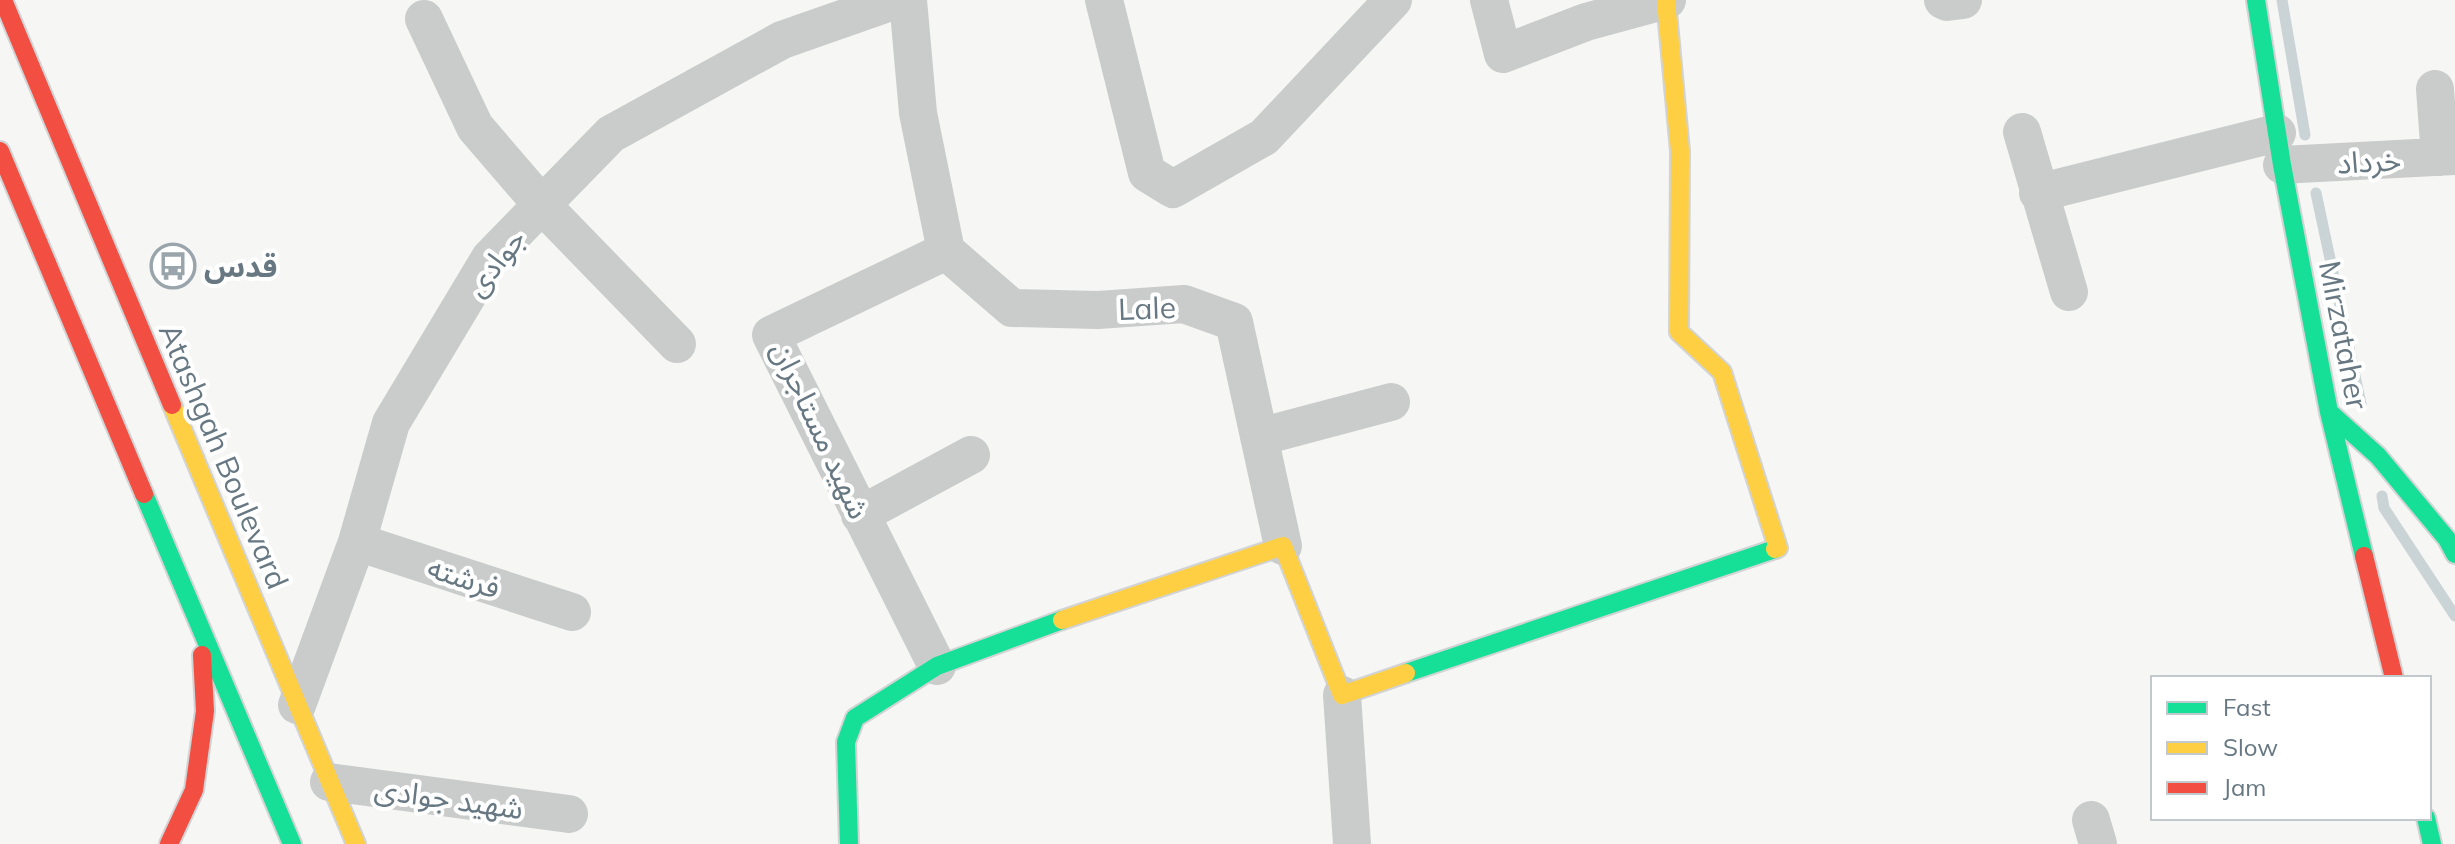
<svg xmlns="http://www.w3.org/2000/svg" width="2455" height="844" font-family="Mulish,'Noto Sans Arabic',sans-serif">
  <style>
    .lines { fill: none; stroke-linecap: round; stroke-linejoin: round }
    .stream { stroke: #cad3d5; stroke-width: 11 }
    .fast-casing { stroke: #d2d3d4; stroke-width: 22 }
    .slow-casing { stroke: #d2d3d4; stroke-width: 22 }
    .jam-casing { stroke: #d2d3d4; stroke-width: 22 }
    .street { stroke: #cacccc; stroke-width: 38 }
    .fast { stroke: #16e098; stroke-width: 18 }
    .slow { stroke: #ffcf43; stroke-width: 18 }
    .jam { stroke: #f24e42; stroke-width: 18 }
    .labels { text-anchor: middle; dominant-baseline: central; stroke-width: 8; stroke-linejoin: round; paint-order: stroke }
    .street-label { font-size: 30px; fill: #677883; stroke: #fff }
    .poi-label { font-size: 30px; font-weight: bold; fill: #677883; stroke: #fff; text-anchor: start }
  </style>
  <rect width="100%" height="100%" fill="#f6f6f5"/>
  <g class="lines">
    <path class="stream" d="M2282,0L2305,135
      M2316,193L2361,404
      M2382,496L2384,508L2455,616"/>
    <g class="fast-casing">
      <path id="fast" d="M2256,0L2282,165L2329,412L2364,556
        M2329,412L2378,456L2447,539L2455,554
        M144,494L292,844
        M1406,673L1775,549
        M2426,818L2432,844
        M849,844L846,742L855,718L937,666L1062,620"/>
    </g>
    <g class="slow-casing">
      <path id="slow" d="M1666,1L1680,151L1679,332L1722,372L1778,548L1775,549
        M172,405L356,844
        M1062,620L1283,546L1342,695L1406,673"/>
    </g>
    <g class="jam-casing">
      <path id="jam" d="M3,0L172,405
        M0,151L144,494
        M2364,556L2394,678
        M169,844L194,790L205,711L202,655"/>
    </g>
    <path class="street" d="M908,0L918,113L946,251L771,335L937,666
      M1104,0L1147,173L1173,189L1264,137L1393,0
      M1489,0L1503,54L1586,22L1667,0
      M1943,0L1947,2L1963,0
      M424,19L475,127L542,205L677,344
      M2435,89L2440,157
      M2022,132L2069,292
      M2282,165L2455,156
      M2038,193L2277,133
      M946,251L1012,308L1098,310L1184,304L1234,322L1283,546
      M1259,437L1391,402
      M860,515L971,455
      M357,542L572,612
      M1342,695L1352,844
      M297,705L357,542L391,423L490,258L611,134L782,40L896,0
      M329,782L569,814
      M2091,820L2098,844"/>
    <use href="#fast" class="fast"/>
    <use href="#slow" class="slow"/>
    <use href="#jam" class="jam"/>
  </g>
  <defs>
    <g id="bus-ring" transform="scale(2.3)"><circle r="9.5" fill="#fff" stroke="#99a4ab" stroke-width="1.5"/><path d="M-5-6H5V4H4V6H2V4H-2V6H-4V4H-5ZM-3.5-4V0h7V-4ZM-3.5 1.2v1.5H-2V1.2ZM2 1.2v1.5H3.5V1.2Z" fill="#99a4ab"/></g>
  </defs>
  <g fill-rule="evenodd">
    <use href="#bus-ring" x="173" y="266"/>
  </g>
  <g class="labels">
    <g class="street-label">
      <text transform="translate(2369 161) rotate(-3)">خرداد</text>
      <text transform="translate(495 262) rotate(-52)">جوادی</text>
      <text transform="translate(1147 308) rotate(-2)">Lale</text>
      <text transform="translate(2344 335) rotate(79)">Mirzataher</text>
      <text transform="translate(821 430) rotate(65)">شهید مستاجران</text>
      <text transform="translate(224 456) rotate(67)">Atashgah Boulevard</text>
      <text transform="translate(464 577) rotate(18)">فرشته</text>
      <text transform="translate(449 798) rotate(8)">شهید جوادی</text>
    </g>
    <g class="poi-label">
      <text x="204" y="266">قدس</text>
    </g>
  </g>
  <rect x="2151" y="676" width="280" height="144" fill="#ffffff" stroke="#c2c9cd" stroke-width="2"/>
  <rect x="2167" y="702" width="40" height="12" fill="#16e098" stroke="#c2c9cd" stroke-width="2"/>
  <text x="2223" y="716" font-size="24" fill="#677883">Fast</text>
  <rect x="2167" y="742" width="40" height="12" fill="#ffcf43" stroke="#c2c9cd" stroke-width="2"/>
  <text x="2223" y="756" font-size="24" fill="#677883">Slow</text>
  <rect x="2167" y="782" width="40" height="12" fill="#f24e42" stroke="#c2c9cd" stroke-width="2"/>
  <text x="2223" y="796" font-size="24" fill="#677883">Jam</text>
</svg>
